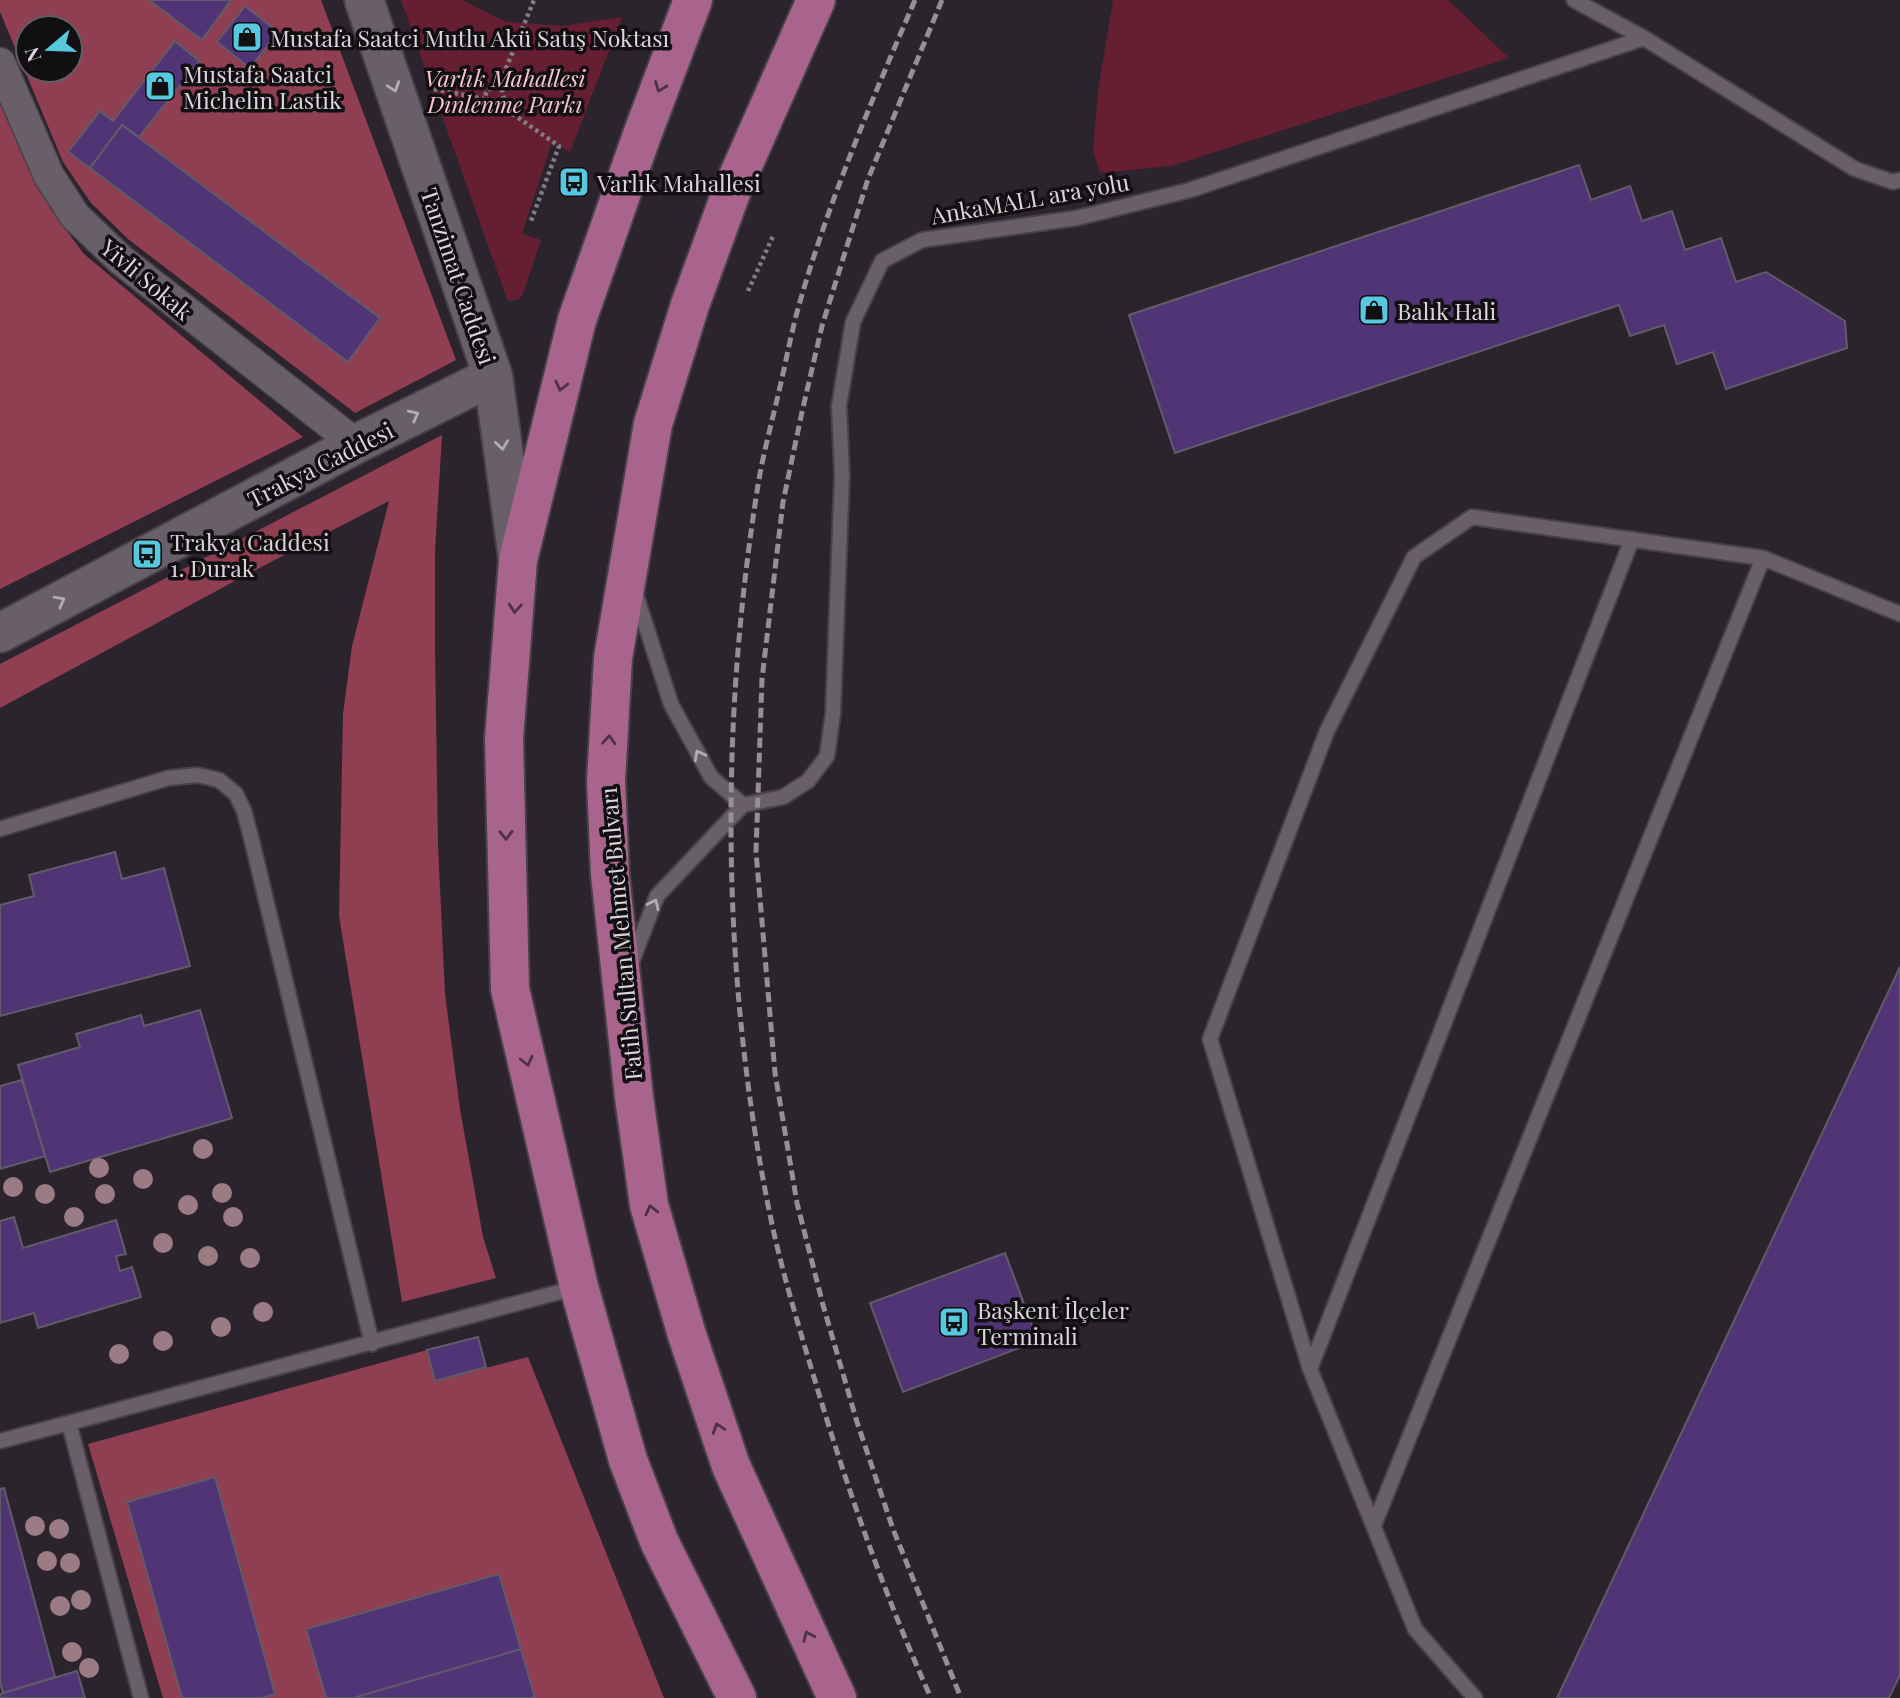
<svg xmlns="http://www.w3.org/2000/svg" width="1900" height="1698" font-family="'Playfair Display',serif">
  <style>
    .green { fill: #661f32 }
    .forest { fill: #903e51; fill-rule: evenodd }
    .building { fill: #503476; stroke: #605c68; stroke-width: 2 }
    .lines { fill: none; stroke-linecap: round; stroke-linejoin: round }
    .service-casing { stroke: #474148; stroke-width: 18 }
    .minor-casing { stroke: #474148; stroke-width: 33 }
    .secondary-casing { stroke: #474148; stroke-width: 42 }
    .trunk-casing { stroke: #474148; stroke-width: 42 }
    .path { stroke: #837c84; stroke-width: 4.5; stroke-dasharray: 3.5 3.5; stroke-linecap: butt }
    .service { stroke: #695f69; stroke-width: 14 }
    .minor { stroke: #695f69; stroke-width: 30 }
    .secondary { stroke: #695f69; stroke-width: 38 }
    .trunk { stroke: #a8648c; stroke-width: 38 }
    .rail { stroke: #958f96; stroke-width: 5; stroke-dasharray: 10 5; stroke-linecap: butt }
    .tree { fill: #9b7c84 }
    .oneway { stroke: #b2acb3 }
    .oneway2 { stroke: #4e3143 }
    .labels { text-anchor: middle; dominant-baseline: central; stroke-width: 7; stroke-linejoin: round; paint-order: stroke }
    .poi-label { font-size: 23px; fill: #dad5db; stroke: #120f13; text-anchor: start }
    .park-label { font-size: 23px; font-style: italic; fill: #f5c4cc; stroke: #120f13 }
    .street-label { font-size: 23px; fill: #dad5db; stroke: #120f13 }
  </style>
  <rect width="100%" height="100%" fill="#2c242d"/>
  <path class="green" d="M401,0H462L506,22L524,23L562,26L622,17L570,152L552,142L522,234L541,240L523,294L519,299L510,301L507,299Z
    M1113,0H1448L1509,58L1171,166L1100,173L1093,150L1098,91Z"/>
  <path class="forest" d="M0,0H321L456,360L355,413L128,239L91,203L63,162L0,12ZM28,28H70V70H28Z
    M0,98L50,208L84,254L303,437L0,589Z
    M442,435L435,552V648L438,845L445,994L460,1109L483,1237L496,1278L402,1302L339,916L343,714L352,646L389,501L244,576L0,708V664Z
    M427,1350L435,1381L528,1357L664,1698H163L88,1444Z"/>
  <path class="building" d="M149,0H231L202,40Z
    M245,6L278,32L250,68L217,42Z
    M175,41L199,61L139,137L122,125L90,168L68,152L100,111L113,121Z
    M122,125L380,318L348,362L90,168Z
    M1579,165L1591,200L1630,186L1642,221L1672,211L1685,250L1721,238L1736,282L1766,272L1845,321L1847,348L1726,389L1713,352L1677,364L1664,325L1630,336L1619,305L1175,453L1129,315Z
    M115,852L122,879L164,868L190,966L0,1016V905L34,896L29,875Z
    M1900,967V1675L1889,1698H1557Z
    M200,1010L232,1118L50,1172L18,1065L80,1047L76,1034L141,1015L144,1026Z
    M22,1080L45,1156L0,1169V1086Z
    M14,1217L23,1248L116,1220L126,1254L116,1256L120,1271L132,1267L141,1297L38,1328L34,1313L0,1323V1221Z
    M1005,1253L1038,1341L903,1392L870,1303Z
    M478,1337L486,1367L435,1381L427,1350Z
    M215,1477L275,1694L262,1698H182L127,1502Z
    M4,1488L55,1677L3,1693L0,1682V1489Z
    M499,1574L521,1649L353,1698H326L306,1629Z
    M521,1649L535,1698H353Z
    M77,1671L85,1698H0V1694Z"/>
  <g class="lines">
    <g class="service-casing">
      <path id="service" d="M1574,0L1644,38L1855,169L1893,182L1900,180
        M636,595L671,704L711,777L743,805
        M743,805L783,797L808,781L827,756L833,713L842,475L839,406L853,322L882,261L922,240L1077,218L1190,190L1644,38
        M0,829L168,778L198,775L219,780L236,794L244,811L251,837L372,1344
        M631,964L657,896L743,805
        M1310,1369L1632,539
        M0,1441L69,1423
        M1374,1525L1763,558
        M141,1698L69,1423L578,1287
        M1475,1698L1415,1629L1310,1369L1210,1039L1327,731L1414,557L1472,517L1763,558L1900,614"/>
    </g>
    <g class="minor-casing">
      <path id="minor" d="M0,63L49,176L75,216L121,260L356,444"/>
    </g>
    <g class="secondary-casing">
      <path id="secondary" d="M364,0L493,376L518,559
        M0,633L356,444L493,376"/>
    </g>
    <g class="trunk-casing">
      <path id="trunk" d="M693,0L642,135L577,320L518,560L504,739L510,989L579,1287L628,1460L659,1541L737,1698
        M816,0L732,190L690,305L653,424L613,658L606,781L610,874L634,1097L649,1205L687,1335L731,1466L837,1698"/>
    </g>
    <path class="path" d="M498,88L534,0
      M434,89L484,99
      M500,105L504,99L502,90L496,87L487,90L484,99L488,105L494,107L500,105L559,146L531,221
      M748,291L774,234"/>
    <use href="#service" class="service"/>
    <use href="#minor" class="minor"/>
    <use href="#secondary" class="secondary"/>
    <use href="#trunk" class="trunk"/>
    <path class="rail" d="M915,0C872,100 829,200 799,305C791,333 786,362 779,391C772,422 763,454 758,485C720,723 721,969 768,1205C780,1266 798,1324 816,1384C848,1491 885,1596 931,1698
      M942,0L868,179L822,326L802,412L783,502L762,679L756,852L775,1073L797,1203L823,1305L857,1422L893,1529L961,1698"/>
  </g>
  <g class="tree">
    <circle cx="203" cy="1149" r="10"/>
    <circle cx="99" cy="1168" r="10"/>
    <circle cx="143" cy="1179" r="10"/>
    <circle cx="13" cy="1187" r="10"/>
    <circle cx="222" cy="1193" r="10"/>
    <circle cx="45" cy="1194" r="10"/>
    <circle cx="105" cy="1194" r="10"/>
    <circle cx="188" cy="1205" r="10"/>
    <circle cx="74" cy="1217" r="10"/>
    <circle cx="233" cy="1217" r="10"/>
    <circle cx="163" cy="1243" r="10"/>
    <circle cx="208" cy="1256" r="10"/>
    <circle cx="250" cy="1258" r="10"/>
    <circle cx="263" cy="1312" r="10"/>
    <circle cx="221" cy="1327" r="10"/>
    <circle cx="163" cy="1341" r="10"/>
    <circle cx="119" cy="1354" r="10"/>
    <circle cx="35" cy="1526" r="10"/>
    <circle cx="59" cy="1529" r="10"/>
    <circle cx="47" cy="1561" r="10"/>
    <circle cx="70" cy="1563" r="10"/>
    <circle cx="81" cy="1600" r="10"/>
    <circle cx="60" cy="1606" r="10"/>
    <circle cx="72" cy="1652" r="10"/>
    <circle cx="89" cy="1668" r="10"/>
  </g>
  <defs><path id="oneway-chevron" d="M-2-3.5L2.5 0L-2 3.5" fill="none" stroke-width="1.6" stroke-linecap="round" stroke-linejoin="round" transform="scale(1.75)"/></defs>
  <g class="oneway">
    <use href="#oneway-chevron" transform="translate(394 87) rotate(71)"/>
    <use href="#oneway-chevron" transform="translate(414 415) rotate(-27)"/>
    <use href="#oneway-chevron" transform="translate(502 445) rotate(82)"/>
    <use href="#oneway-chevron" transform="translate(60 601) rotate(-28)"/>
    <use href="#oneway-chevron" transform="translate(699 755) rotate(-118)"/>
    <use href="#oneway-chevron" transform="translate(654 904) rotate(-65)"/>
  </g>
  <g class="oneway2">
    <use href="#oneway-chevron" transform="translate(660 87) rotate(111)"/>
    <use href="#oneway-chevron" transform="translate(561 386) rotate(104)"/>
    <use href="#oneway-chevron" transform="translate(515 608) rotate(94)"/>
    <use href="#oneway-chevron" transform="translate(609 740) rotate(-87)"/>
    <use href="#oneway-chevron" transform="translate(506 835) rotate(89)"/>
    <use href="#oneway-chevron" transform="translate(527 1061) rotate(77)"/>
    <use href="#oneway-chevron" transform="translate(651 1210) rotate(-104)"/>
    <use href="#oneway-chevron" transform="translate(718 1428) rotate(-109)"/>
    <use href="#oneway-chevron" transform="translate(808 1636) rotate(-114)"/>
  </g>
  <defs>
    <g id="shop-square" transform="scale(1.575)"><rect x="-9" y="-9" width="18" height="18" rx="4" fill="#56c9e0" stroke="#120f13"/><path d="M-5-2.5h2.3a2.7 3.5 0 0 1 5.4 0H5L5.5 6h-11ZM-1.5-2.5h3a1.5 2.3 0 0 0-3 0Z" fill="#111"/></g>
    <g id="bus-square" transform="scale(1.575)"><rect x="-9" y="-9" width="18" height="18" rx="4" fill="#56c9e0" stroke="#120f13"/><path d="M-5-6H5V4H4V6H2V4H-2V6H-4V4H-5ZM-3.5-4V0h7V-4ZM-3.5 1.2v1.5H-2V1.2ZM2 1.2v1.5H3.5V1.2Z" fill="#111"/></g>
  </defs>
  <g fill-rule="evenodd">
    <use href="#shop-square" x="247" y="37"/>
    <use href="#shop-square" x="160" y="86"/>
    <use href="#bus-square" x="574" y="182"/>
    <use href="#shop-square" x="1374" y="310"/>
    <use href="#bus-square" x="147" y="554"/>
    <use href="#bus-square" x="954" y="1322"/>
  </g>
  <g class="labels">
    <g class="poi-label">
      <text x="270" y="37">Mustafa Saatci Mutlu Akü Satış Noktası</text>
      <text x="183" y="73">Mustafa Saatci<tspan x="183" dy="26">Michelin Lastik</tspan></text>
      <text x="597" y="182">Varlık Mahallesi</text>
      <text x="1397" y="310">Balık Hali</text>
      <text x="170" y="541">Trakya Caddesi<tspan x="170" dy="26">1. Durak</tspan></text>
      <text x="977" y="1309">Başkent İlçeler<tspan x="977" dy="26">Terminali</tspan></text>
    </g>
    <g class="park-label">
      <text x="505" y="77">Varlık Mahallesi<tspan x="505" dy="26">Dinlenme Parkı</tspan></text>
    </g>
    <g class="street-label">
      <text transform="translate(1030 198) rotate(-10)">AnkaMALL ara yolu</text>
      <text transform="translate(459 276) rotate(71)">Tanzimat Caddesi</text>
      <text transform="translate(147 279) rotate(40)">Yivli Sokak</text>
      <text transform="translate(320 464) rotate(-27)">Trakya Caddesi</text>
      <text transform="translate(620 934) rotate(-95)">Fatih Sultan Mehmet Bulvarı</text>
    </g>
  </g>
  <g transform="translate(49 49) rotate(251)"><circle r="33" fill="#120f13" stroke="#625e63" stroke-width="2"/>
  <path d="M0-5L12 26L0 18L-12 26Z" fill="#56c9e0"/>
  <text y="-10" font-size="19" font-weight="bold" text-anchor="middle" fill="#dad5db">N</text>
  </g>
</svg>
